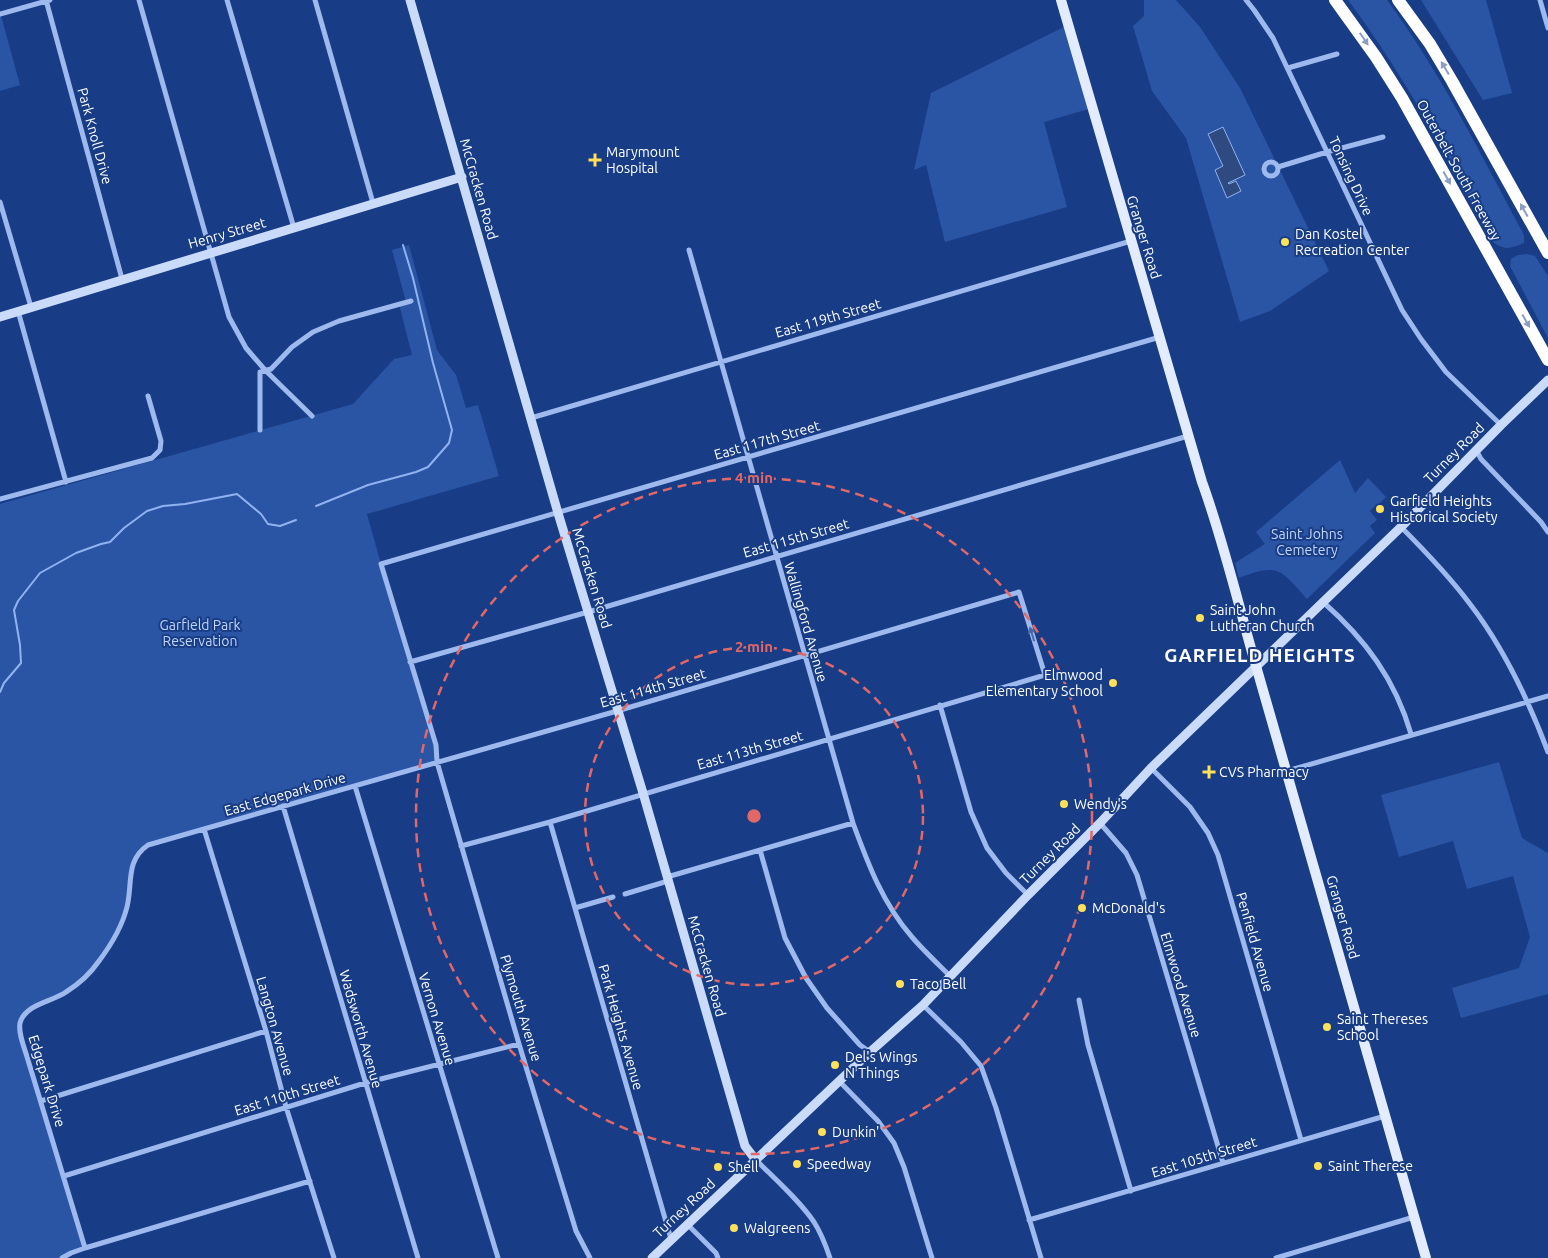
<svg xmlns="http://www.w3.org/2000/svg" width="1548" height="1258" font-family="Ubuntu,sans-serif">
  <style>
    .green { fill: #2a55a4 }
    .water { fill: #2e4a80; stroke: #90b3f0 }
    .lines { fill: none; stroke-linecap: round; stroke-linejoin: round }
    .stream { stroke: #90b3f0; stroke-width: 2 }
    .street { stroke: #9db9ed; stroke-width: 5 }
    .secondary { stroke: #cadaf9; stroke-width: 9 }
    .primary { stroke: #e3ebff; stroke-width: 10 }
    .highway { stroke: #fff; stroke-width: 12 }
    .oneway { fill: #8c9ec2 }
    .oneway2 { fill: #4768aa }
    .ring { fill: none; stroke: #e26868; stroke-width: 2.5; stroke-dasharray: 9 6 }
    .poi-dot { fill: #ffe059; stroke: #183d86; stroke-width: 2 }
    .labels { text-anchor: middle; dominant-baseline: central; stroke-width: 4; stroke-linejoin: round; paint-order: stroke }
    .street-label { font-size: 14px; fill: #fff; stroke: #183d86 }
    .poi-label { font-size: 14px; fill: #fff; stroke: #183d86; text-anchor: start }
    .park-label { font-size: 14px; fill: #c3d6fa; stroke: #183d86 }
    .district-label { font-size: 19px; font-weight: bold; letter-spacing: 1px; fill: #fff; stroke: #183d86 }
    .centre { fill: #e26868; stroke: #183d86; stroke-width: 2.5 }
    .ring-label { font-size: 15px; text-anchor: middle; font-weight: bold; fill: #e26868; stroke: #183d86; stroke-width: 4; stroke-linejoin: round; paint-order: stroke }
  </style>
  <rect width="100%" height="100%" fill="#183d86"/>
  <path class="green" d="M1144,0H1176L1200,27L1240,88L1329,271L1270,311L1240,322L1186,138L1152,91L1133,26L1144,16Z
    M1348,0H1387C1441,73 1481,155 1524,235V243C1511,248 1506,251 1494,243C1449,160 1405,76 1348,0Z
    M1421,0H1486L1512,93L1483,100Z
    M0,12L20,85L0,91Z
    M1068,25L1092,108L1044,122L1067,207L945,242L926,165L914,170L931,93Z
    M409,245L437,350L456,375L466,408L478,405L499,476L367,514L381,564L436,745L437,762L148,844L135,856L127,907L117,933L80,983L30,1009L23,1016L21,1035L85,1248L62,1258H0V504L353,404L394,359L412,355L399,304L406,302L392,250Z
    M1527,254L1535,256L1548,276V338L1510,266L1511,259L1518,255Z
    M1340,460L1355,493L1368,478L1386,497L1377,506L1376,505L1370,511L1377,520L1370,526L1375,533L1307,599C1280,569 1279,563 1239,578L1235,563L1265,544L1256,532Z
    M1499,762L1522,838L1548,853V994L1461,1018L1452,988L1519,968L1530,937L1513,876L1467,889L1453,841L1399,857L1381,795Z"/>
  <path class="water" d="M1223,127L1245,175L1228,183L1229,184L1236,181L1241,191L1227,198L1215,170L1223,166L1208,134Z"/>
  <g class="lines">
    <path class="stream" d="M316,506L368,485L416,472L428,467L449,443L452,430L433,363L413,278L403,245
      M0,692L4,683L21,663L20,645L14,610L18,601L40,573L76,553L101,544L110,542L124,528L147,511L163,506L185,504L237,494L261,514L268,524L280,526L296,520"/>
    <path class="street" d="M46,0L122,279
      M139,0L229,317L246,348L265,370L312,416
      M227,0L294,228
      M315,0L373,203
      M1246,0L1254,10L1273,38L1402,310L1421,339L1446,372L1501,425
      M1540,0L1548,28
      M0,14L50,0
      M1288,68L1337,54
      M1264 169a7 7 0 1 1 14 0a7 7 0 1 1-14 0Z
      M1278,167L1327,152L1383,137
      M0,202L31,307
      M689,250L853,823C868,864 883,904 912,937C923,950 937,963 950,976
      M18,311L66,482
      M531,418L1131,241
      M260,430V372L271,369L292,347L313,332L339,321L411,301
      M1476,450L1481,459L1541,522L1548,532
      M0,499L152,458L160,450L161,441L148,396
      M1401,527C1425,551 1449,576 1470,604C1504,648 1528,699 1548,752
      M1323,602C1365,639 1395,679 1411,734
      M410,662L588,612L1188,436
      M940,705L971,812L987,848L1006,873L1028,895
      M1151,768L1190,807L1208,833L1218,855L1301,1140
      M1287,771L1548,696
      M355,786L498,1258
      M283,806L418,1258
      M550,822L671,1239
      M1100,823L1126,853L1137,875L1223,1163
      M204,829L266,1031L286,1107L334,1258
      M760,850L785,938L806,978L827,1008L860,1045L870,1052
      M667,877L853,823
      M625,894L668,881
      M575,908L613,897
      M1079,1000L1088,1045L1131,1191
      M923,1005L961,1042L981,1066L996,1108L1041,1258
      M840,1082L878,1121L894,1143L904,1167L932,1258
      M41,1101L266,1031
      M755,1159C775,1179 798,1199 814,1222C821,1233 826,1246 830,1258
      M64,1176L365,1083L519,1044
      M1029,1220L1385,1116
      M688,1225L716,1253L718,1258
      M85,1248L28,1060C25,1049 18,1034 20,1023C25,1004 52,1002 66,992C79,984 90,974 99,961C111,945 122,927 127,907C133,883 125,861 148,845L617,711L1019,592L1045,675L550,822L461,846
      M62,1258L71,1253L85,1248L310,1181
      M590,1258L576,1231L519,1044L437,762L436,745L381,564L1160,337
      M1276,1258L1414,1217"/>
    <path class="secondary" d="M410,0L558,513L643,793L745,1146L755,1159
      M0,317L462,177
      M652,1258L870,1052L923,1005L1028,895L1100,823L1151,768L1401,527L1501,425L1548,380"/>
    <path class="primary" d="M1061,0L1202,482C1222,537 1236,595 1252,652L1426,1258"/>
    <path class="highway" d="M1335,0L1376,57L1402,98L1548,360
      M1398,0L1430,44L1452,81L1548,253"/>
  </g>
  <defs><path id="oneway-solid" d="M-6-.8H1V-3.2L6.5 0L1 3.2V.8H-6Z" transform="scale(1.25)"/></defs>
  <g class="oneway">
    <use href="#oneway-solid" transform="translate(1364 39) rotate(56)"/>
    <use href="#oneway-solid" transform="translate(1445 68) rotate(-121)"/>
    <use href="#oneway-solid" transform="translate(1447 178) rotate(61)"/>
    <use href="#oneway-solid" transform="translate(1524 210) rotate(-119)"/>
    <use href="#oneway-solid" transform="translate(1526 321) rotate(61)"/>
  </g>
  <use class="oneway2" href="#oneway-solid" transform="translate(1032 634) rotate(-107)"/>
  <g class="ring">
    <circle cx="754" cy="816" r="169"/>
    <circle cx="754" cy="816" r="338"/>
  </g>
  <g class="poi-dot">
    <path d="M592.5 152.5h5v5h5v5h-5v5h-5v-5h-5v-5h5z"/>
    <circle cx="1285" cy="242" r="5"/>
    <circle cx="1380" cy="509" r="5"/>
    <circle cx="1200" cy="618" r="5"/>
    <circle cx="1113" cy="683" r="5"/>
    <path d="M1206.5 764.5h5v5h5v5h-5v5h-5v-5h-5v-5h5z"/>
    <circle cx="1064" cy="804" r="5"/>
    <circle cx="1082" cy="908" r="5"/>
    <circle cx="900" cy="984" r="5"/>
    <circle cx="1327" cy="1027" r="5"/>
    <circle cx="835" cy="1065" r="5"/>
    <circle cx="822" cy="1132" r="5"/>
    <circle cx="797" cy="1164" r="5"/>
    <circle cx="1318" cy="1166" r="5"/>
    <circle cx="718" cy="1167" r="5"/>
    <circle cx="734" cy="1228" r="5"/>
  </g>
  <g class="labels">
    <g class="street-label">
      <text transform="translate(95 136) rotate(75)">Park Knoll Drive</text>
      <text transform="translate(1459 170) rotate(61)">Outerbelt South Freeway</text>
      <text transform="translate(1351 176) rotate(65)">Tonsing Drive</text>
      <text transform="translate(479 189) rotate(74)">McCracken Road</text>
      <text transform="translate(227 233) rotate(-16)">Henry Street</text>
      <text transform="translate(1144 237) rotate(73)">Granger Road</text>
      <text transform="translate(828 318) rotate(-16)">East 119th Street</text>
      <text transform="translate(767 440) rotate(-16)">East 117th Street</text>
      <text transform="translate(1454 453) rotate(-45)">Turney Road</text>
      <text transform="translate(796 538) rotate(-16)">East 115th Street</text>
      <text transform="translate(592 578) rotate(73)">McCracken Road</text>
      <text transform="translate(806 622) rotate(74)">Wallingford Avenue</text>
      <text transform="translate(653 688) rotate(-16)">East 114th Street</text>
      <text transform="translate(750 750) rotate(-16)">East 113th Street</text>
      <text transform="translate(285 794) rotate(-16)">East Edgepark Drive</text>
      <text transform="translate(1050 854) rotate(-45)">Turney Road</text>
      <text transform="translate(1343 917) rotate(74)">Granger Road</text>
      <text transform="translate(1255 942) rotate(74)">Penfield Avenue</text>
      <text transform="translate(707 966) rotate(74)">McCracken Road</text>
      <text transform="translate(1181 985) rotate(73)">Elmwood Avenue</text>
      <text transform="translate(521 1008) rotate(73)">Plymouth Avenue</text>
      <text transform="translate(437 1019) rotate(73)">Vernon Avenue</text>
      <text transform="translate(275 1026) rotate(74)">Langton Avenue</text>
      <text transform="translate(621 1027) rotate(74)">Park Heights Avenue</text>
      <text transform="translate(361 1029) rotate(74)">Wadsworth Avenue</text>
      <text transform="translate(47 1081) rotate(73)">Edgepark Drive</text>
      <text transform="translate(287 1095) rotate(-17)">East 110th Street</text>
      <text transform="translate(1204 1157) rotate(-17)">East 105th Street</text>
      <text transform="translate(684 1208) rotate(-43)">Turney Road</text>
    </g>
    <g class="poi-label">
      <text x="606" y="152">Marymount<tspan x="606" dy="16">Hospital</tspan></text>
      <text x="1295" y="234">Dan Kostel<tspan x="1295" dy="16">Recreation Center</tspan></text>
      <text x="1390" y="501">Garfield Heights<tspan x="1390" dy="16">Historical Society</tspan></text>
      <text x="1210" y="610">Saint John<tspan x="1210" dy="16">Lutheran Church</tspan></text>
      <text x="1103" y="675" text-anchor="end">Elmwood<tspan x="1103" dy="16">Elementary School</tspan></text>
      <text x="1219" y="772">CVS Pharmacy</text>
      <text x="1074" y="804">Wendy's</text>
      <text x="1092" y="908">McDonald's</text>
      <text x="910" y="984">Taco Bell</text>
      <text x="1337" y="1019">Saint Thereses<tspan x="1337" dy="16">School</tspan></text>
      <text x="845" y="1057">Del's Wings<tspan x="845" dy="16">N Things</tspan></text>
      <text x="832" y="1132">Dunkin'</text>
      <text x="807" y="1164">Speedway</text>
      <text x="1328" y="1166">Saint Therese</text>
      <text x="728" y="1167">Shell</text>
      <text x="744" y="1228">Walgreens</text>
    </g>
    <g class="park-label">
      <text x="1307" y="534">Saint Johns<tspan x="1307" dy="16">Cemetery</tspan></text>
      <text x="200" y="625">Garfield Park<tspan x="200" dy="16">Reservation</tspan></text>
    </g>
    <g class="district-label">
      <text x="1260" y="655">GARFIELD HEIGHTS</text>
    </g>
  </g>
  <circle cx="754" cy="816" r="8" class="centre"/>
  <g class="ring-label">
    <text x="754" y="483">4 min</text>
    <text x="754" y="652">2 min</text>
  </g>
</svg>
